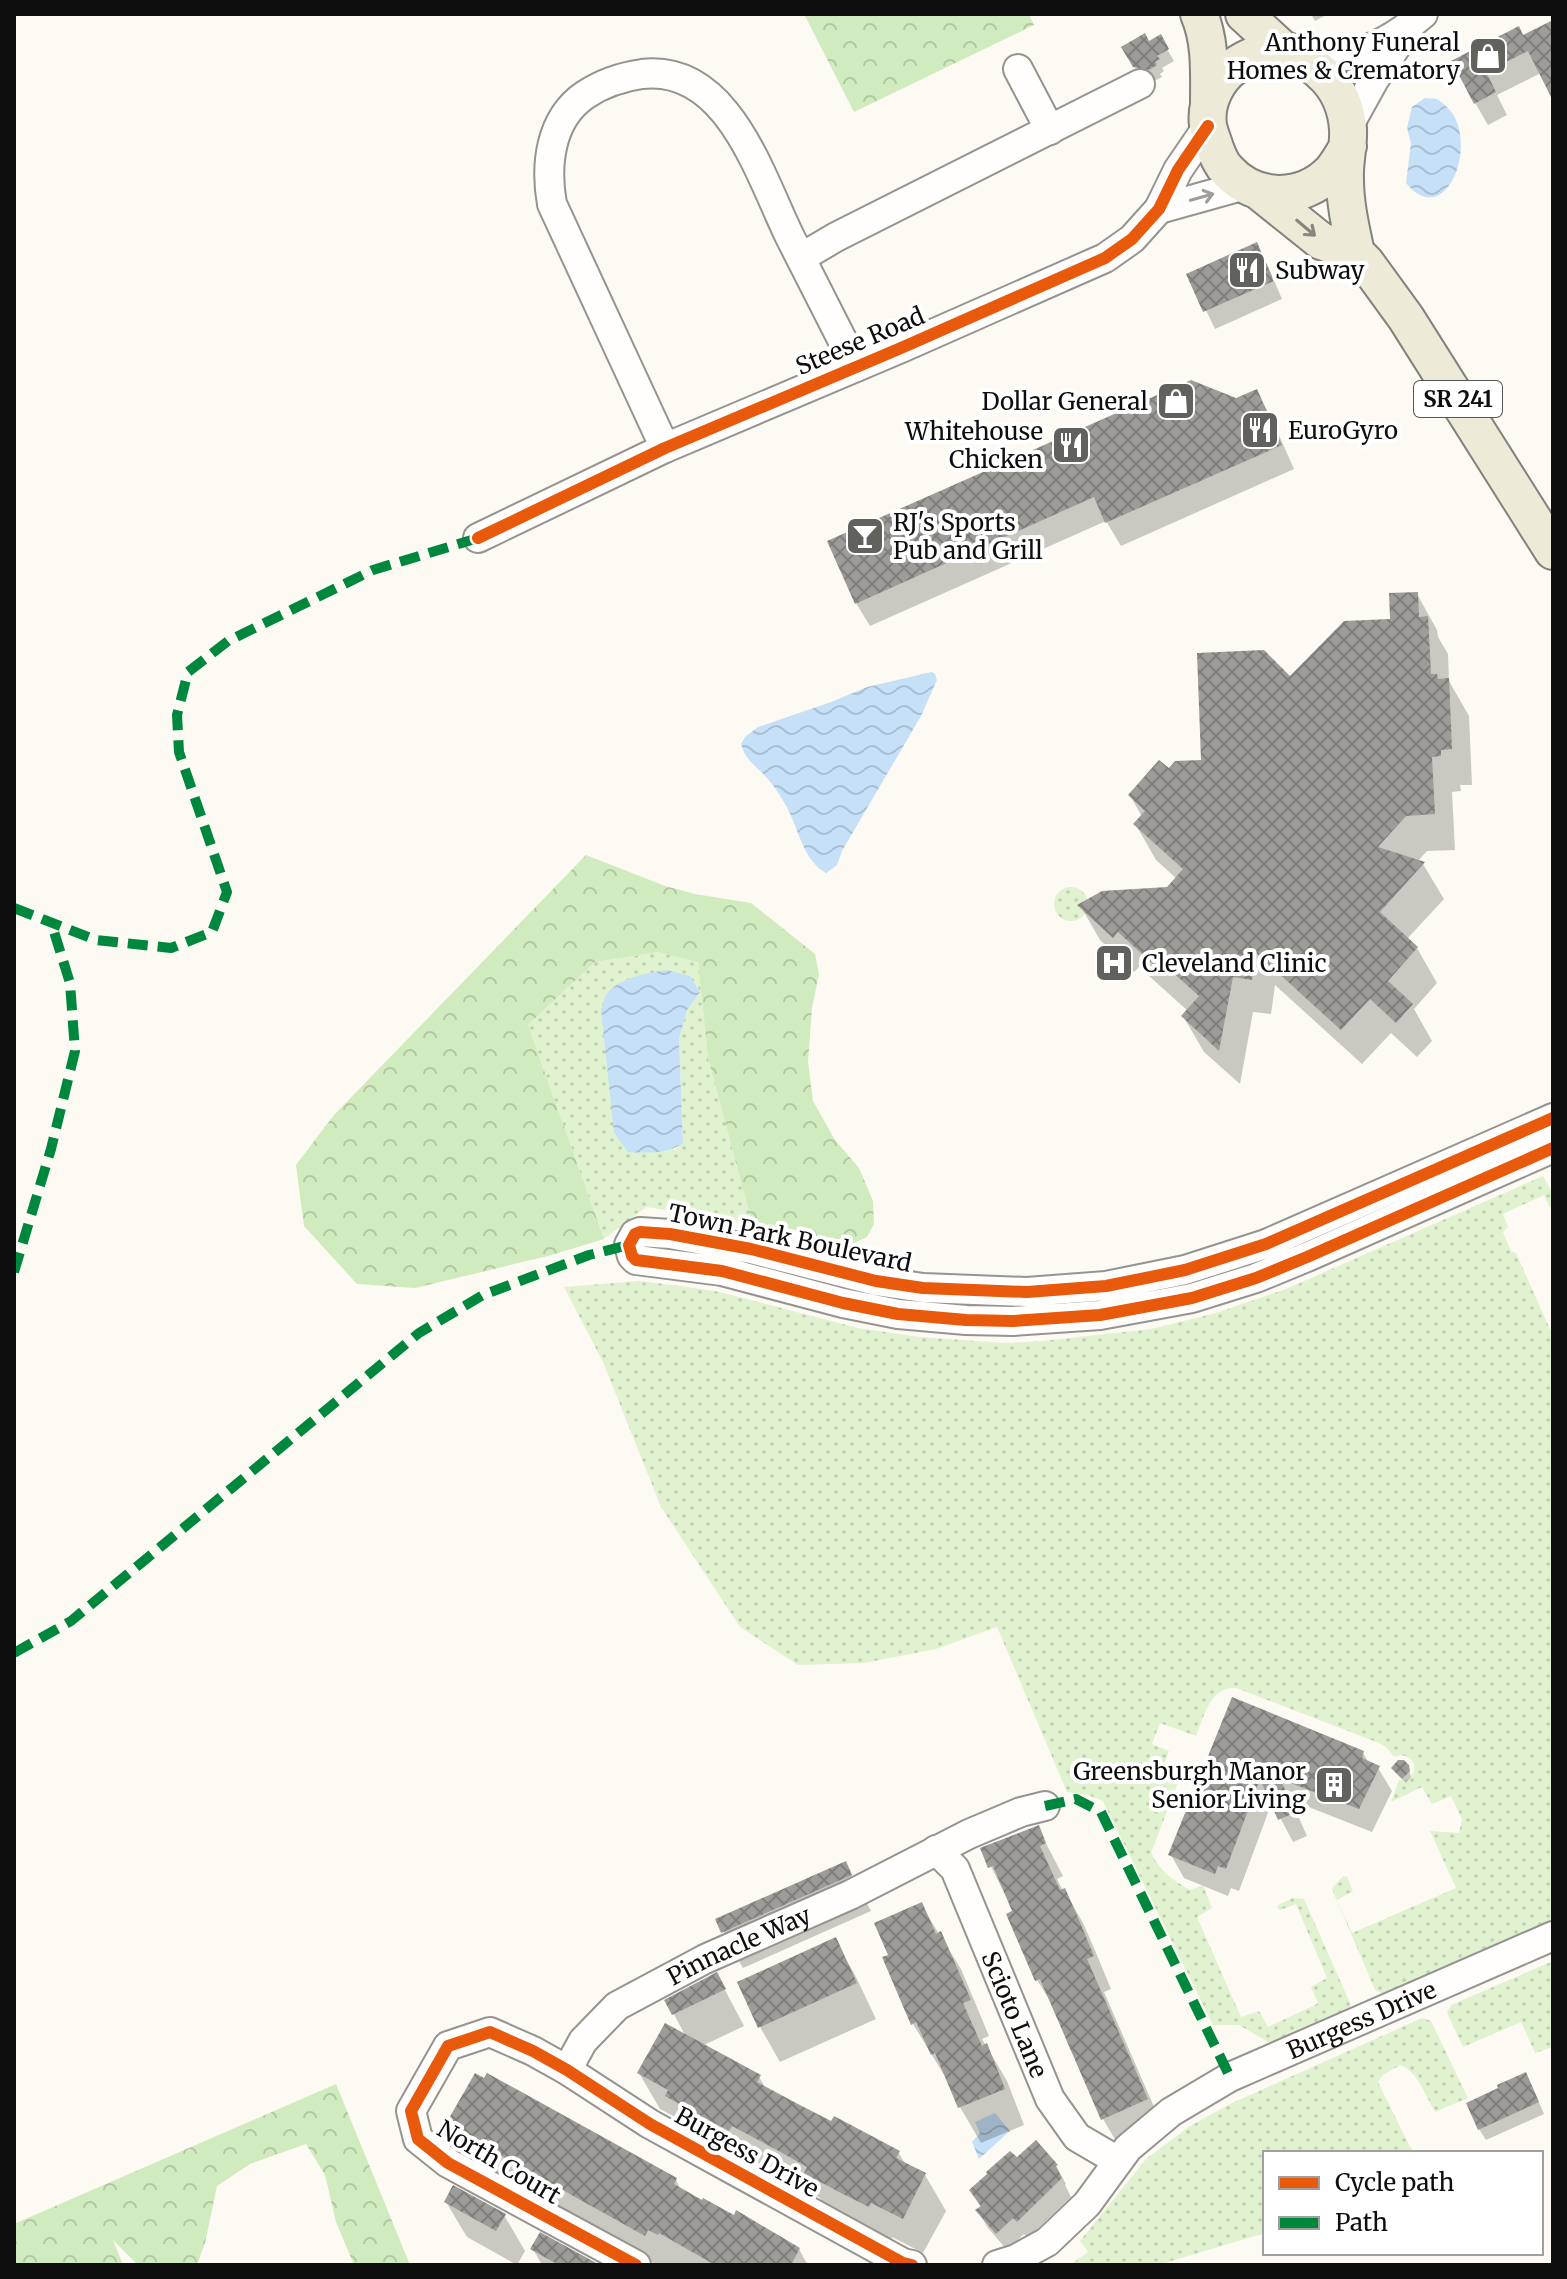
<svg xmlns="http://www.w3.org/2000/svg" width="1567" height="2279" font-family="Merriweather,serif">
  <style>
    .grass { fill: url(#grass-dots); fill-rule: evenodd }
    .forest { fill: url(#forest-crowns) }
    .water { fill: url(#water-waves) }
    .shadow { fill: #0003 }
    .building { fill: url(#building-cross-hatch) }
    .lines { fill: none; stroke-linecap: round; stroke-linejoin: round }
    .minor-casing { stroke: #959491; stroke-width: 32 }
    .major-casing { stroke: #82827e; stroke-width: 40 }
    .minor { stroke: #fffefd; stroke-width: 28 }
    .major { stroke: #edead8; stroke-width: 36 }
    .quiet { stroke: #00873e; stroke-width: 10; stroke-dasharray: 20 10; stroke-linecap: butt }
    .cycleway-casing { stroke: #fff; stroke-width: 17 }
    .cycleway { stroke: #e8590c; stroke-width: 12 }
    .oneway { stroke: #9f9e9d }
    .oneway2 { stroke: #89877d }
    .labels { text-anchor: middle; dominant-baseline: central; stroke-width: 8; stroke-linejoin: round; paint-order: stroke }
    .shield { fill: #fff; stroke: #565656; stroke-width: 2 }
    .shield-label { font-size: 22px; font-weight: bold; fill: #0e0e0e }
    .poi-label { font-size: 24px; fill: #0e0e0e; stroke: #fff; text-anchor: end }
    .street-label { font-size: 24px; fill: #0e0e0e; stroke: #fff }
  </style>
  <defs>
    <pattern id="grass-dots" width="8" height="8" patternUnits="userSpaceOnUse" patternTransform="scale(2)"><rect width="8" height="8" fill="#e1f2d0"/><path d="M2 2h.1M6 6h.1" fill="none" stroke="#c0ceb1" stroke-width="1.8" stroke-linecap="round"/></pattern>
    <pattern id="forest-crowns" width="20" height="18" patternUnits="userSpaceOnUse" patternTransform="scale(2)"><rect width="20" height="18" fill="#d0ebbe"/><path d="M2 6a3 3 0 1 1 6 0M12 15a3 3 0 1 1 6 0" fill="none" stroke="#b1c8a2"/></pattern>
    <pattern id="water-waves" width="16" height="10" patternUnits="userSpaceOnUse" patternTransform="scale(2)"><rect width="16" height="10" fill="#c6e0f8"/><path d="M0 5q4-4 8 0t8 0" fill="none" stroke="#a9bfd3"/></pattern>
    <pattern id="building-cross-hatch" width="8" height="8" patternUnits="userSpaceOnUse" patternTransform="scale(2)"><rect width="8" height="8" fill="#9e9c98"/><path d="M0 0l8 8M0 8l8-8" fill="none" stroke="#7f7e7a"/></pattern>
  </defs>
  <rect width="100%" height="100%" fill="#fcfaf2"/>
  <path class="grass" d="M1054 904a17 17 0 1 1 34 0a17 17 0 1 1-34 0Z
    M658,952L698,961L708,1058L752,1223L646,1207L604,1239L528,1025L595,962ZM667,970L687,1010L679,1039L683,1144L674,1150Z
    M1543,1176L1553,1194V1209L1549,1206L1544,1195L1503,1214L1508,1227L1503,1232L1511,1251L1516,1253L1553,1336V1919L1383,1994L1375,1990L1332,1889L1343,1876L1347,1877L1353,1891L1337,1900L1352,1933L1456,1888L1430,1831L1459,1833L1462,1819L1451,1796L1432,1804L1422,1787L1391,1802L1399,1780L1409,1779L1414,1772V1764C1409,1755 1403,1754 1394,1757L1386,1747L1379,1743L1236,1688C1210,1686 1204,1717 1196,1736L1160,1723L1152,1744L1169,1751L1163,1768L1181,1775L1151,1853C1161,1872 1173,1880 1190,1890L1203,1885L1212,1908L1197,1917L1241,2017L1259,2011L1268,2027L1315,2005L1318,2003L1311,1987L1327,1978L1296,1904L1280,1910L1277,1908L1278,1905L1293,1898L1304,1899L1350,2003L1349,2014L1274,2043L1268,2042L1239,2025H1213L1103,1801L1088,1795L1067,1792L997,1627L936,1649L864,1663L798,1665L740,1627L661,1507L603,1362L564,1287L639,1281L673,1285L720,1292L858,1328L920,1337L1005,1343L1043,1341L1151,1329L1216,1313L1286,1289Z
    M1553,1961V2047L1535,2053L1521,2022L1463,2047L1447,2013L1451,2005Z
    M1422,2018L1431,2021L1468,2098L1435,2112C1426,2096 1417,2071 1400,2065L1383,2075L1378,2082L1413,2153H1265V2233L1158,2265H1070L1088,2252L1080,2241L1146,2159L1190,2126L1230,2104Z"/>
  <path class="forest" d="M804,14H1029L1034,25L854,112Z
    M586,855L665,886L695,894L751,903L815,954L819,974L812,1008L808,1062L813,1101L835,1140L859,1168L873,1201L874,1224L867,1237L850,1245L752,1223L708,1058L698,962L658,952L595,962L528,1025L604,1239L548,1256L415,1288L357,1284L304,1226L296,1165L334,1115Z
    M336,2084L410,2265H354L336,2222L325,2175L306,2144L250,2164L217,2186L205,2243L197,2265H138L113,2240L123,2265H14V2224Z"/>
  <path class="water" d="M1425,98C1429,99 1433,98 1437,99C1439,100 1446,106 1447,107C1481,139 1447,233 1406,183L1411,143L1407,128L1412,107Z
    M932,672L935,674L937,680L921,716L842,851L837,865L826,873C802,860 798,825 785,804C780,795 774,786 767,778C757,767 745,760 741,744L745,737L758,727L831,702L867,687Z
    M667,970L690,976L700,992L687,1010L679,1039L683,1144C665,1154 648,1153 628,1152L614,1133L601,1010C603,1006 603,1001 605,997C615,978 648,973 667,970Z
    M995,2113L1010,2131L979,2159L972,2142L980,2133L975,2122Z"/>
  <path class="shadow" d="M1311,14H1328L1315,21Z
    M1553,23V95L1541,73L1497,95L1507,115L1488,125L1452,63L1523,37Z
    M1160,37L1174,61L1162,68L1164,71L1160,74L1162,77L1156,80L1141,78L1124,48L1148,44Z
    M1266,262L1282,299L1215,329L1189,275Z
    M1256,392L1270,415L1294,469L1121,546L1106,521L870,626L856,603L1236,400Z
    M1417,594L1437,630L1438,637L1448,654L1449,681L1469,716L1472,785H1460L1461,791L1452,792L1455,850L1427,851L1417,862L1423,864L1444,899L1407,939L1417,948L1437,983L1414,1009L1432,1041L1417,1057L1391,1033L1362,1064L1275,985L1271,1014L1253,1012L1240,1084L1204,1052L1183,1016L1188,1011L1139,967L1134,972L1100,940L1080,905L1168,889L1177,879L1156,860L1136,825L1142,817L1130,795L1169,770L1203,762L1290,678L1392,621Z
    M1233,1699L1363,1753L1369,1763L1378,1768L1392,1791L1372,1832L1291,1800L1307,1836L1293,1842L1272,1802L1239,1891L1231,1888L1228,1896L1184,1878L1171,1855Z
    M1408,1766L1411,1777L1406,1783L1393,1769Z
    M1038,1828L1063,1876L1057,1879L1063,1891L1064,1890L1083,1923L1094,1948L1111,1989L1104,1992L1165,2132L1122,2151L1103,2119L1057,2012L1037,1980L1014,1912L982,1849Z
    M845,1863L871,1911L743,1968L717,1920Z
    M921,1905L961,1969L989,2036L982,2039L1007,2081L1024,2125L981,2143L960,2107L952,2088L913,2024L885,1958L891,1956Z
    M835,1940L855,1975L876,2019L780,2062L760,2027Z
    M717,1975L744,2026L702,2046L759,2077L766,2089L797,2106L898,2152L906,2165L925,2175L946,2211L923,2253L892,2237L890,2241L827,2209L820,2198L752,2161L750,2165L687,2132L681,2120L660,2109L639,2073L686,2037L667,2001Z
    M1532,2086L1544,2114L1486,2140L1479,2129Z
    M451,2120L676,2180L681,2190L799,2249L806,2262L811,2265H657L478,2165Z
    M1056,2166L1066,2184L1065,2185L1071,2197L1028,2238L1024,2234L1007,2250L988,2228L978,2211L981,2208L971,2191Z
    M446,2202L504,2215L525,2251L517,2265L467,2237Z
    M533,2249L593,2265H542Z"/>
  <path class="building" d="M1553,20V101L1528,51L1486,72L1496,92L1474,104L1460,77L1458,78L1449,62L1519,26L1523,35Z
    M1145,33L1149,41L1161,34L1169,49L1157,56L1160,59L1155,62L1157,65L1149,70L1133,67L1121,47Z
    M1257,242L1274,281L1203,312L1186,274Z
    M1191,380L1236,398L1257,389L1282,445L1105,523L1094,497L855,604L827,541Z
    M1418,592L1419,617L1428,616L1431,674H1437L1438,679L1449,678L1452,749L1441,750V756L1432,757L1435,814L1406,816L1378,847L1425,862L1380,912L1418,947L1388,981L1413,1004L1396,1023L1370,999L1341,1030L1255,952L1252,980L1233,977L1219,1051L1181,1016L1199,996L1170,970L1165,975L1118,932L1113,938L1077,905L1102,891L1167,887L1183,869L1133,824L1145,811L1128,795L1159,760L1169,768L1175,761L1201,760L1197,653L1264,650L1290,676L1344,621L1390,619L1389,593Z
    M1232,1697L1364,1751L1362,1758L1380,1766L1359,1809L1280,1779L1296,1812L1278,1820L1260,1779L1226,1869L1218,1866L1215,1874L1168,1855Z
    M1398,1760H1404L1409,1765L1410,1771L1402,1779L1391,1768Z
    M1039,1825L1046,1843L1040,1846L1060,1890L1065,1888L1076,1913L1094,1956L1087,1959L1148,2099L1101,2120L1040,1979L1035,1981L1006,1914L1012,1911L993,1866L988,1868L980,1848Z
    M846,1861L852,1875L721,1933L715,1919Z
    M922,1902L936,1934L941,1931L971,2000L963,2003L982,2046L987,2043L1005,2089L958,2108L935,2053L931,2055L916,2022L911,2025L882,1957L888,1955L874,1923Z
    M836,1937L857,1983L758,2028L737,1982Z
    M717,1972L726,1989L672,2015L664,2000Z
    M665,2023L761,2075L757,2082L798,2104L831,2121L834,2116L900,2151L896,2158L926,2173L903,2219L871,2203L869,2207L839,2192L804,2173L807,2167L777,2150L732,2126L729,2131L665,2096L668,2090L637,2073Z
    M1526,2072L1539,2102L1478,2130L1466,2103L1498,2088L1497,2085Z
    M475,2073L484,2078L487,2073L677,2178L674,2184L702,2200L703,2198L734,2215L736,2210L800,2248L791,2265H715L659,2233L658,2235L648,2230L645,2236L455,2130L458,2125L448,2120Z
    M1036,2140L1058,2165L1056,2166L1062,2178L1017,2222L1013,2218L996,2234L975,2210L981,2206L969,2190L987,2174L986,2172L1010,2151L1017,2157Z
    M453,2185L506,2214L496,2231L444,2202Z
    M540,2232L600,2265H559L530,2249Z"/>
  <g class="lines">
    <g class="minor-casing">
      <g id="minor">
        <path d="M1301,57C1314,57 1327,59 1339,57C1369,53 1400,34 1423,14"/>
        <path d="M1018,69L1050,130"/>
        <path d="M1348,127L1374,80L1407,30"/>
        <path d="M1159,209L1245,185"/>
        <path d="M802,257L836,237L1140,84"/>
        <path d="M665,448L552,204C545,165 550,119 585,95C603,83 621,77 642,74C728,64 760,176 790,237C812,280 834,323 856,367"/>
        <path d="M478,538L665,448L901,348L1105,258L1132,239L1159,209L1178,170L1208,126"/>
        <path d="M1553,1118L1266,1244L1185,1270L1106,1286L1027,1292L923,1288L876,1281L751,1249L670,1234L640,1232L635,1234L629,1245L632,1256L636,1260L722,1271L843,1303L898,1314L966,1320L1013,1321L1100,1315L1192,1298L1256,1278L1307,1257L1553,1148"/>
        <path id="s1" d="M936,1850L955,1869L1050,2099L1077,2137L1118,2161"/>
        <path id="s2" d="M567,2070L583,2041L617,2006L705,1959L850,1895L969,1834L1021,1812L1045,1806"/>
        <path d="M636,2265L448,2163L418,2139L411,2111L448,2046L490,2032L533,2051L567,2070L650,2124L903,2263L912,2265"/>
        <path id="s3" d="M997,2265L1016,2259L1047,2242L1087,2204L1128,2148L1171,2112L1230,2077L1553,1936"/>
      </g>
    </g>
    <g class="major-casing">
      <path id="major" d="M1199,14C1211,42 1209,73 1209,103
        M1244,14L1281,48
        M1348,146C1343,155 1338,164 1331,172C1301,202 1255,201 1227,170C1221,164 1218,156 1215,148C1213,141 1209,132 1208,125C1205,103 1217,78 1235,66C1248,56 1265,51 1281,48C1318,64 1345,86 1348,129C1349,146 1344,162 1345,179C1345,205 1351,229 1356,253
        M1261,193L1321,241L1356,253L1366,263L1406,318L1553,551"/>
    </g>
    <use href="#minor" class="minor"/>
    <use href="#major" class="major"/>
    <path class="quiet" d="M14,908L96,940L171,948L212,932L227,892L179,752L177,715L188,672L228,641L373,570L478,538
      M14,1272L51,1149L75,1051L70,983L51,922
      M14,1653L71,1621L419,1333L483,1295L589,1255L629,1245
      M1045,1806L1076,1799L1101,1812L1230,2077"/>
    <g class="cycleway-casing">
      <path id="cycleway" d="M478,538L665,448L901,348L1105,258L1132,239L1159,209L1178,170L1208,126
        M1553,1118L1266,1244L1185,1270L1106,1286L1027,1292L923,1288L876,1281L751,1249L670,1234L640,1232L635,1234L629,1245L632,1256L636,1260L722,1271L843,1303L898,1314L966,1320L1013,1321L1100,1315L1192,1298L1256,1278L1307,1257L1553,1148
        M636,2265L448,2163L418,2139L411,2111L448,2046L490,2032L533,2051L567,2070L650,2124L903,2263L912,2265"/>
    </g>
    <use href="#cycleway" class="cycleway"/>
  </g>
  <defs><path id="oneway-shaft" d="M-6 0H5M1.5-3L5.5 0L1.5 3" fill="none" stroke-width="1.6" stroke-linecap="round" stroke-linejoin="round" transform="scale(2)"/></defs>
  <use class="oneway" href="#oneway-shaft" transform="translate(1202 197) rotate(-16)"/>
  <use class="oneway2" href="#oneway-shaft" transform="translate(1306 228) rotate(40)"/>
  <defs>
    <g id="shop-square" transform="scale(2)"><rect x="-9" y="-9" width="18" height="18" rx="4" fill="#61615e" stroke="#fff"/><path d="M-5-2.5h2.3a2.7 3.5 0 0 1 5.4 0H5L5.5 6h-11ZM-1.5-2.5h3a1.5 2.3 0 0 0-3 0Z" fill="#fff"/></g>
    <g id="restaurant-square" transform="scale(2)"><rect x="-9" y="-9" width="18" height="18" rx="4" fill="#61615e" stroke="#fff"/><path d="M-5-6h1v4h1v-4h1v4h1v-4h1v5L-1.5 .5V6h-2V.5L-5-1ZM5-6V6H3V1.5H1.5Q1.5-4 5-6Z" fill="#fff"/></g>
    <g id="bar-square" transform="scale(2)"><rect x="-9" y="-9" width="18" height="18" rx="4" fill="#61615e" stroke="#fff"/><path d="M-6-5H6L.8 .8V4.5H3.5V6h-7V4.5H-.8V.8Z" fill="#fff"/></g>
    <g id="hospital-square" transform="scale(2)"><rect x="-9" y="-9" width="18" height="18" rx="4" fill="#61615e" stroke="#fff"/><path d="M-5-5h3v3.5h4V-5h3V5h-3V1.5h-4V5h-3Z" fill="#fff"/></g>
    <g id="building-square" transform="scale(2)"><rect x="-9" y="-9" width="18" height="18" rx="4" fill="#61615e" stroke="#fff"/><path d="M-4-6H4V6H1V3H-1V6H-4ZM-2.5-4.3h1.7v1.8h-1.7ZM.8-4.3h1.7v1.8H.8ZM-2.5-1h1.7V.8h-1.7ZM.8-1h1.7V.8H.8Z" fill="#fff"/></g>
  </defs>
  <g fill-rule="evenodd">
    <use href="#shop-square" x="1488" y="56"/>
    <use href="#restaurant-square" x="1247" y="270"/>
    <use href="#shop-square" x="1176" y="401"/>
    <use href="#restaurant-square" x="1260" y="430"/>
    <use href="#restaurant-square" x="1071" y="445"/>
    <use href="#bar-square" x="865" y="536"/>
    <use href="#hospital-square" x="1114" y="963"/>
    <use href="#building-square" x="1334" y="1785"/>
  </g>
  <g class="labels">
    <rect class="shield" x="1414" y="381" width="88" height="36" rx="6"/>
    <g class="shield-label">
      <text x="1458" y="399">SR 241</text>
    </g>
    <g class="poi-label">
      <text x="1460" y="42">Anthony Funeral<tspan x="1460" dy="28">Homes &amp; Crematory</tspan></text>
      <text x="1275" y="270" text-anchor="start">Subway</text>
      <text x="1148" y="401">Dollar General</text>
      <text x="1288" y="430" text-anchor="start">EuroGyro</text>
      <text x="1043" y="431">Whitehouse<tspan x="1043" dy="28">Chicken</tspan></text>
      <text x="893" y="522" text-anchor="start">RJ's Sports<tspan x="893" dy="28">Pub and Grill</tspan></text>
      <text x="1142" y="963" text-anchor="start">Cleveland Clinic</text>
      <text x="1306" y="1771">Greensburgh Manor<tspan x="1306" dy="28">Senior Living</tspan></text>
    </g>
    <g class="street-label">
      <text transform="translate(860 341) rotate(-23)">Steese Road</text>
      <text transform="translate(790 1238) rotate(12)">Town Park Boulevard</text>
      <text stroke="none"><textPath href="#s2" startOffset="218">Pinnacle Way</textPath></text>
      <text stroke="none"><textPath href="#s1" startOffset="184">Scioto Lane</textPath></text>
      <text stroke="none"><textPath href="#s3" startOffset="448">Burgess Drive</textPath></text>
      <text transform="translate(747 2152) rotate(29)">Burgess Drive</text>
      <text transform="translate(499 2162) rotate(31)">North Court</text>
    </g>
  </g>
  <rect width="1567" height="2279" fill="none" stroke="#0e0e0e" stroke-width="32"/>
  <rect x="1263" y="2151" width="280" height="104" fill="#ffffff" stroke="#9f9f9f" stroke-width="2"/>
  <rect x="1279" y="2177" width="40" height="12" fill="#e8590c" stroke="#9f9f9f" stroke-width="2"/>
  <text x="1335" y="2191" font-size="24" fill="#0e0e0e">Cycle path</text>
  <rect x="1279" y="2217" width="40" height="12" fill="#00873e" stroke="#9f9f9f" stroke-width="2"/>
  <text x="1335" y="2231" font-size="24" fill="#0e0e0e">Path</text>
</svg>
